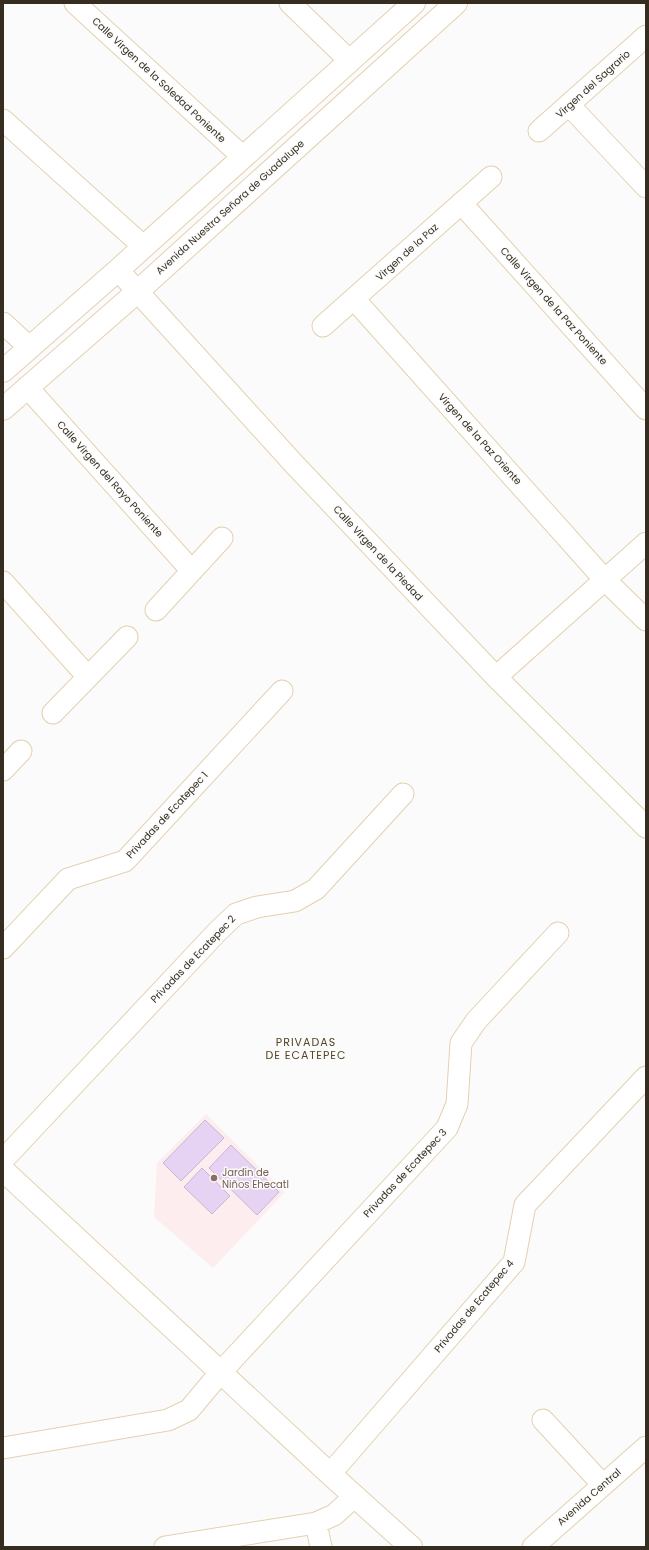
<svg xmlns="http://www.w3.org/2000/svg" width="649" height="1550" font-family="Poppins,sans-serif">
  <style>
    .education { fill: #feedee }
    .building { fill: #e6d3f3; stroke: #c8b5d5 }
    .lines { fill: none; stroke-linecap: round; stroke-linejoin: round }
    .street-casing { stroke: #e5d0b1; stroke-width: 23 }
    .secondary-casing { stroke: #e5d0b1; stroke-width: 24 }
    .street { stroke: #fff; stroke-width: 21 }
    .secondary { stroke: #fff; stroke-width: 22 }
    .education-dot { fill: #8d6e63; stroke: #fbfbfb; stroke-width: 1.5 }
    .labels { text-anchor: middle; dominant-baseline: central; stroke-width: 3; stroke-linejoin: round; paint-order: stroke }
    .street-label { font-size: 10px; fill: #352d20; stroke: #fbfbfb }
    .education-label { font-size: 10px; fill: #785e54; stroke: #fbfbfb; text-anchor: start }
    .neighbourhood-label { font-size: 11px; letter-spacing: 1px; fill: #554327; stroke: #fbfbfb }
  </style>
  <rect width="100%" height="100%" fill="#fbfbfb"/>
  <path class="education" d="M206,1114L285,1192L213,1268L154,1217L157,1163Z"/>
  <path class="building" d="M205,1120L224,1138L181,1181L163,1163Z
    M231,1145L279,1192L257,1215L209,1168Z
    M202,1168L230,1196L212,1214L184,1187Z"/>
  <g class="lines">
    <g class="street-casing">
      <path id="street" d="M75,3L243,157
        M290,3L350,61
        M569,105L646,187
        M3,120L143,246
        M539,131L646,36
        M461,203L646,409
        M118,270L294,464L496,677L646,827
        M354,299L605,580L646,620
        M3,323L29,347
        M323,326L491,177
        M27,387L192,571
        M3,582L88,677
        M156,610L222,538
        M496,677L646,543
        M53,713L127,637
        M3,770L21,751
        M3,948L68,879L125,861L282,691
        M3,1160L218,931L236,914L257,907L295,901L316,889L403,794
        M543,1420L603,1485
        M3,1448L168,1420L189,1410L220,1373L447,1128L457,1104L461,1043L476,1021L558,933
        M330,1474L514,1262L525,1205L646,1077
        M316,1523L321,1547
        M165,1547L316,1523L334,1515L355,1496
        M533,1547L646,1447"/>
    </g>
    <g class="secondary-casing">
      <path id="secondary" d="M3,371L118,270L414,3
        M3,409L137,292L456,3
        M3,1170L330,1474L411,1547"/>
    </g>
    <use href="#street" class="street"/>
    <use href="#secondary" class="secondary"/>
  </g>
  <circle class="education-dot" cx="214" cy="1178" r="4"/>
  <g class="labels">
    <g class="street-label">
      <text transform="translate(159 80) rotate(43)">Calle Virgen de la Soledad Poniente</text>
      <text transform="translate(593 84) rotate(-42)">Virgen del Sagrario</text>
      <text transform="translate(230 207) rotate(-42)">Avenida Nuestra Señora de Guadalupe</text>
      <text transform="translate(407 252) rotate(-42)">Virgen de la Paz</text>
      <text transform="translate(554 306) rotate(48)">Calle Virgen de la Paz Poniente</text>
      <text transform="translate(480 439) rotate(48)">Virgen de la Paz Oriente</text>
      <text transform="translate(110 479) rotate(48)">Calle Virgen del Rayo Poniente</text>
      <text transform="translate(378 553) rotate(47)">Calle Virgen de la Piedad</text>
      <text transform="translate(167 815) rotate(-47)">Privadas de Ecatepec 1</text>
      <text transform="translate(193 959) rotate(-46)">Privadas de Ecatepec 2</text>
      <text transform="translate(405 1173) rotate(-47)">Privadas de Ecatepec 3</text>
      <text transform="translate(474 1306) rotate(-50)">Privadas de Ecatepec 4</text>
      <text transform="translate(589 1497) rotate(-41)">Avenida Central</text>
    </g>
    <g class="education-label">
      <text x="222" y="1172">Jardín de<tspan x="222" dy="12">Niños Ehecatl</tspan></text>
    </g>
    <g class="neighbourhood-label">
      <text x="306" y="1042">PRIVADAS<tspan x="306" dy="13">DE ECATEPEC</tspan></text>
    </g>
  </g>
  <rect width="649" height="1550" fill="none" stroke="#352d20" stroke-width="8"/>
</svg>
